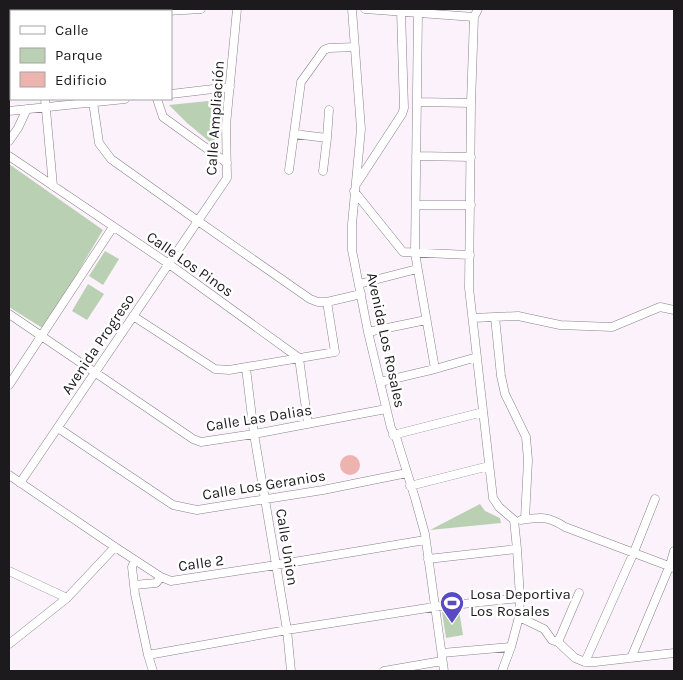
<svg xmlns="http://www.w3.org/2000/svg" width="683" height="680" font-family="Karla,sans-serif">
  <style>
    .green { fill: #bad0b3 }
    .building { fill: #ecb3af }
    .lines { fill: none; stroke-linecap: round; stroke-linejoin: round }
    .minor-casing { stroke: #898289; stroke-width: 9 }
    .minor { stroke: #fff; stroke-width: 8 }
    .labels { text-anchor: middle; dominant-baseline: central; stroke-width: 5; stroke-linejoin: round; paint-order: stroke }
    .street-label { font-size: 15px; fill: #1d1a1d; stroke: #fff }
    .poi-label { font-size: 15px; fill: #1d1a1d; stroke: #fff; text-anchor: start }
  </style>
  <rect width="100%" height="100%" fill="#fbf2fb"/>
  <path class="green" d="M218,100L212,122L216,147L187,123L169,105Z
    M9,164L103,230L44,329L9,307Z
    M105,251L119,259L103,285L89,276Z
    M88,284L104,294L87,320L72,311Z
    M480,504L485,511L500,518L501,523L430,530Z
    M459,610L463,635L446,638L442,612Z"/>
  <path class="building" d="M340 465a10 10 0 1 1 20 0a10 10 0 1 1-20 0Z"/>
  <g class="lines">
    <g class="minor-casing">
      <path id="minor" d="M352,9L361,129L352,224V250L368,332L391,428L397,440L415,498L425,534L444,671
        M365,9L474,17
        M478,9L474,17L471,103L469,288L493,498L499,507L514,520L517,549L520,598L519,617L511,647L502,671
        M167,11L201,9
        M418,13L415,253L435,369
        M9,30H11
        M171,94L230,87
        M45,99L53,186
        M157,99L163,117L227,163
        M93,102L99,143L111,159L198,221L310,299L318,302H327L361,294
        M417,102L471,103
        M9,111L125,99
        M294,134L327,138
        M9,141L18,128L27,109
        M9,156L169,264L299,358L308,424
        M416,156L471,157
        M289,170L301,82L324,50L329,48L355,47
        M323,171L327,138L329,110
        M357,183L402,114L404,108L401,11
        M354,191L403,252L470,255
        M416,205H471
        M359,284L417,269
        M9,314L193,439L201,442L254,434L386,409
        M133,316L215,369L229,370L335,352L327,302
        M495,317L501,376L505,394L526,437L528,460L525,519
        M473,318L518,316L560,325L612,327L660,307L674,310
        M368,332L426,320
        M246,368L254,434L287,630L291,671
        M380,382L435,369L477,357
        M9,385L113,227
        M58,428L173,505L197,510L323,490L407,473
        M393,435L483,412
        M9,475L115,547L161,577L171,581L276,565L425,540
        M20,483L227,178L226,125L237,9
        M410,486L489,466
        M521,520C541,517 548,516 565,527L674,568
        M428,559L517,549
        M135,560L132,567L135,594L148,655L153,671
        M9,571L67,598
        M134,585L156,583L161,577
        M519,617L544,629L552,640L558,642L575,658L585,662H595L674,653
        M558,642L579,593
        M9,644L67,598L115,547
        M442,653L511,647
        M148,655L287,630L434,607L520,598
        M631,658L670,565L674,551
        M585,662L634,552L655,499
        M384,671L442,661"/>
    </g>
    <use href="#minor" class="minor"/>
  </g>
  <defs>
    <g id="stadium-pin" transform="scale(1.25)"><path d="M0 17L-7.5 6A9.5 9.5 0 1 1 7.5 6Z" fill="#584bc3" stroke="#fff"/><path d="M0-5a6.5 5 0 1 0 0 10a6.5 5 0 1 0 0-10ZM-3.5-1.8h7v3.6h-7Z" fill="#fff"/></g>
  </defs>
  <g fill-rule="evenodd">
    <use href="#stadium-pin" x="452" y="603"/>
  </g>
  <g class="labels">
    <g class="street-label">
      <text transform="translate(215 118) rotate(-86)">Calle Ampliación</text>
      <text transform="translate(190 264) rotate(35)">Calle Los Pinos</text>
      <text transform="translate(386 340) rotate(78)">Avenida Los Rosales</text>
      <text transform="translate(98 344) rotate(-56)">Avenida Progreso</text>
      <text transform="translate(259 418) rotate(-9)">Calle Las Dalias</text>
      <text transform="translate(264 485) rotate(-9)">Calle Los Geranios</text>
      <text transform="translate(287 547) rotate(81)">Calle Union</text>
      <text transform="translate(201 563) rotate(-8)">Calle 2</text>
    </g>
    <g class="poi-label">
      <text x="470" y="594">Losa Deportiva<tspan x="470" dy="17">Los Rosales</tspan></text>
    </g>
  </g>
  <rect width="683" height="680" fill="none" stroke="#1d1a1d" stroke-width="20"/>
  <rect x="10" y="10" width="162" height="90" fill="#ffffff" stroke="#a5a3a5"/>
  <rect x="20" y="26" width="25" height="8" fill="#ffffff" stroke="#a5a3a5"/>
  <text x="55" y="35" font-size="15" fill="#1d1a1d">Calle</text>
  <rect x="20" y="48" width="25" height="15" fill="#bad0b3" stroke="#a5a3a5"/>
  <text x="55" y="60" font-size="15" fill="#1d1a1d">Parque</text>
  <rect x="20" y="72" width="25" height="15" fill="#ecb3af" stroke="#a5a3a5"/>
  <text x="55" y="85" font-size="15" fill="#1d1a1d">Edificio</text>
</svg>
